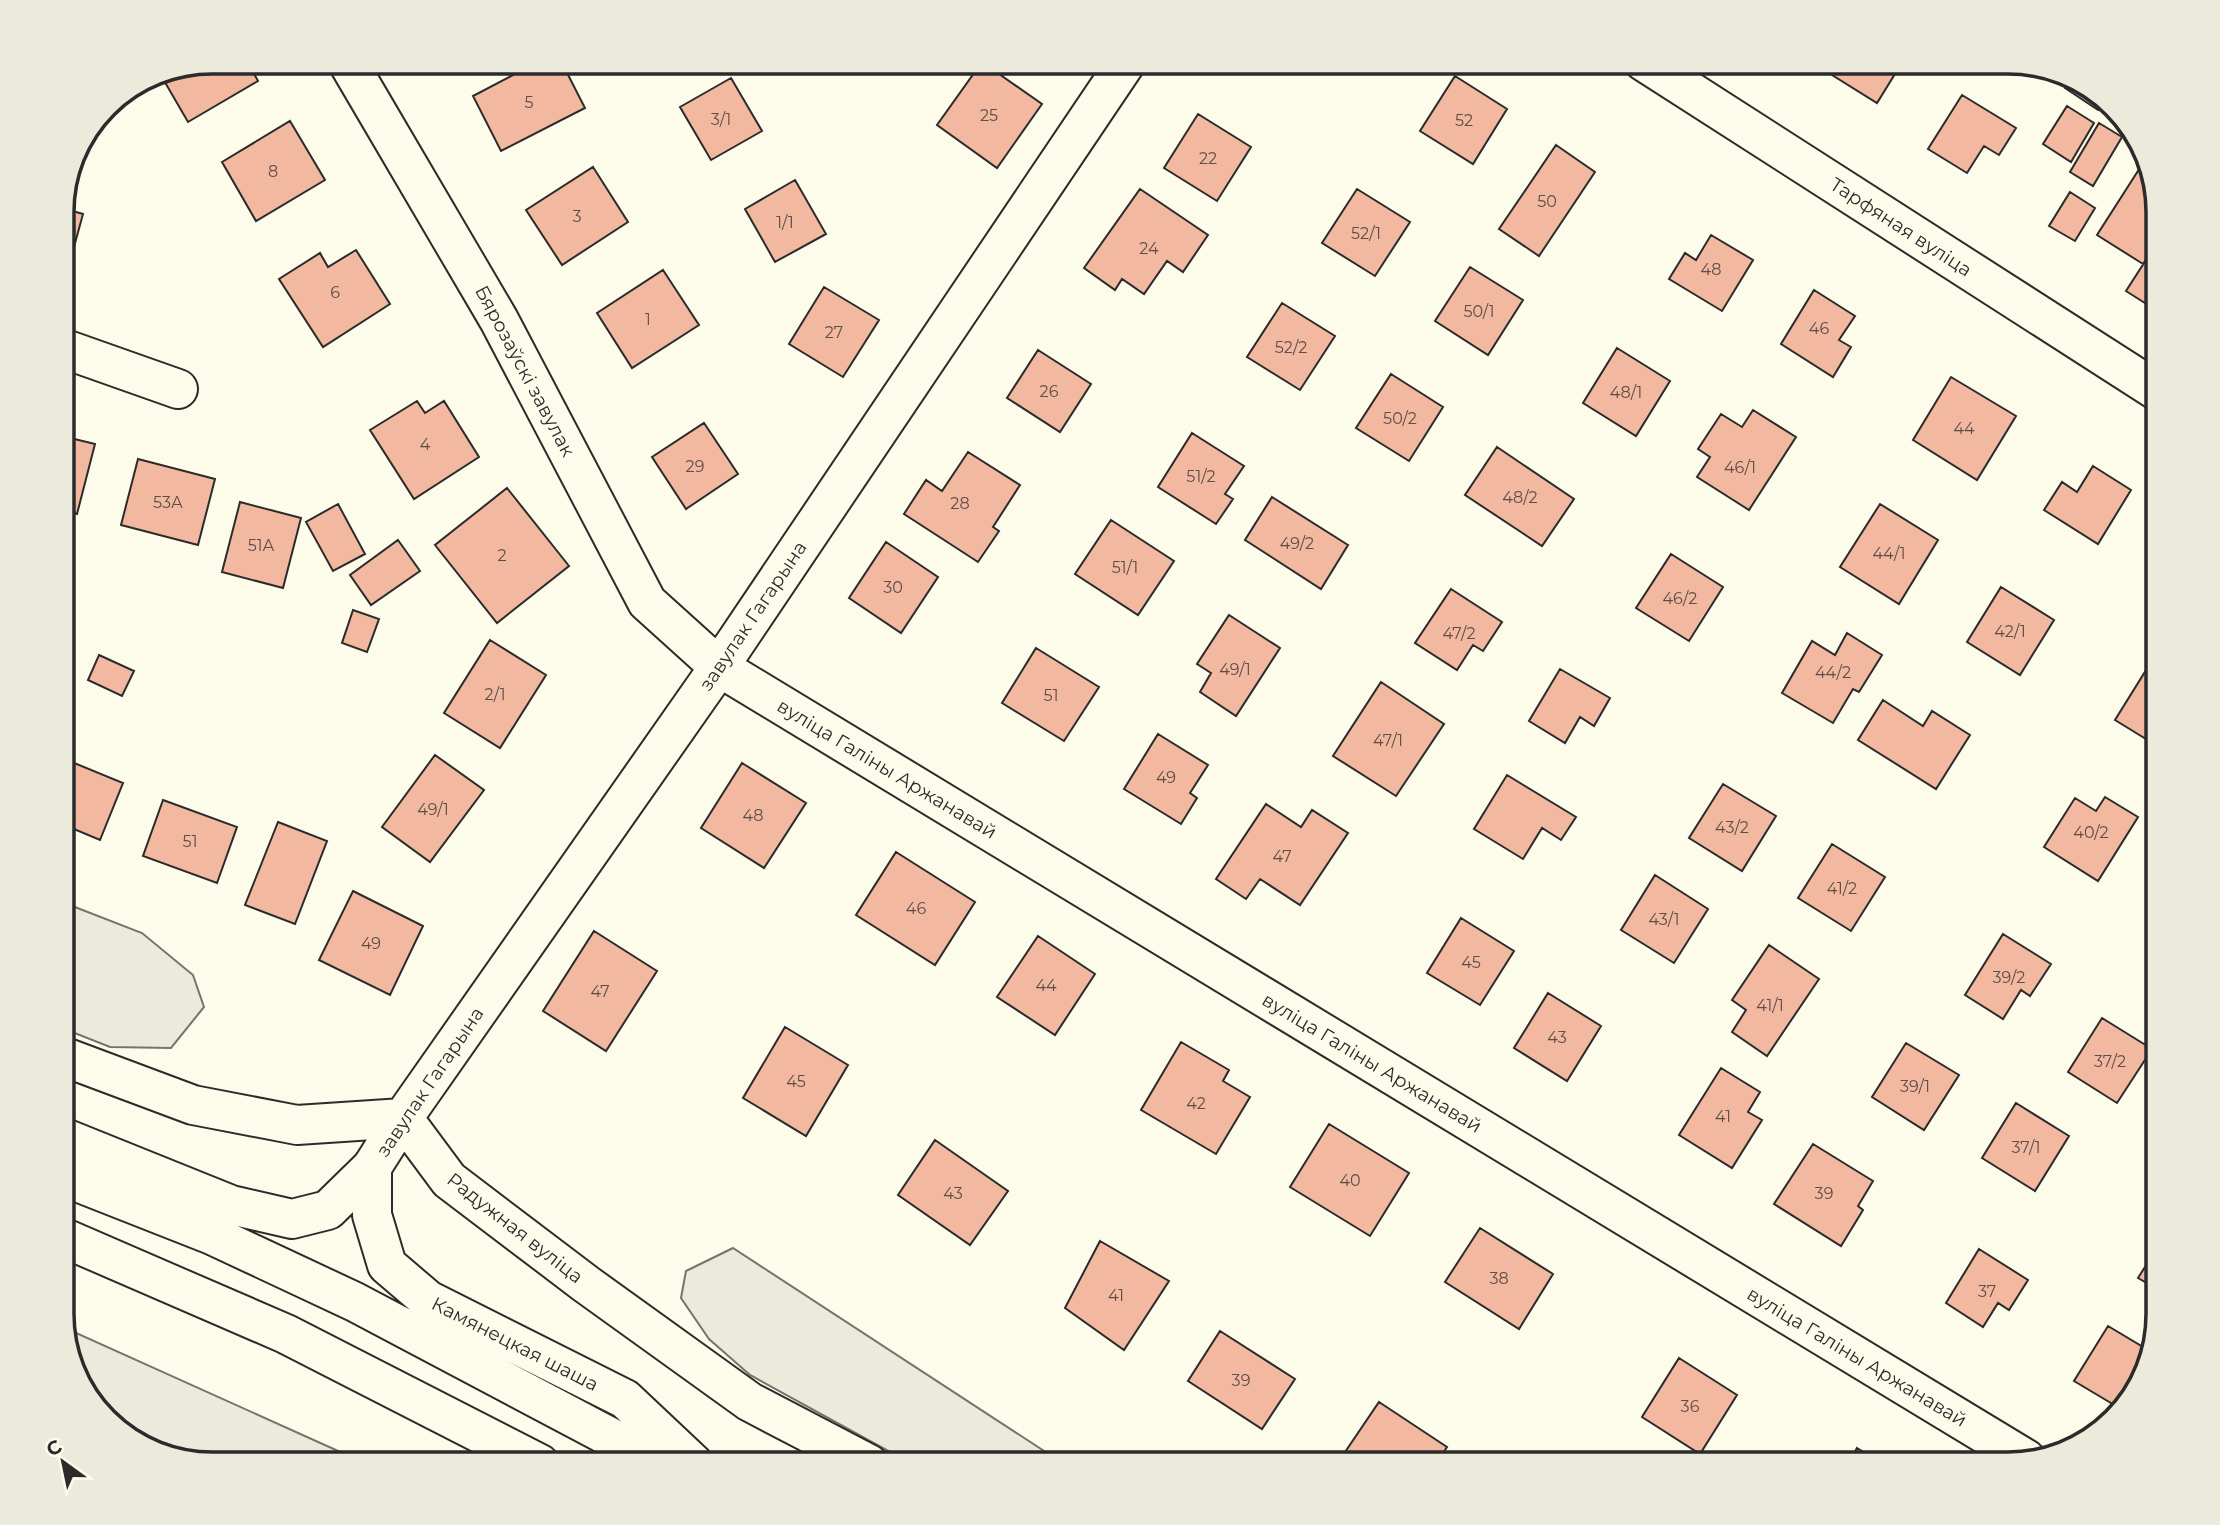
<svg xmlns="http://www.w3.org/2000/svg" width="2220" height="1525" font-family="Montserrat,sans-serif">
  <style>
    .green { fill: #ecebdb; stroke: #74746e; stroke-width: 2 }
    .building { fill: #f2b8a0; stroke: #2b2b2b; stroke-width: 2 }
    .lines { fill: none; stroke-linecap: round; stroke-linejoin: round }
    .minor-casing { stroke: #2b2b2b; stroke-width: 42 }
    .major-casing { stroke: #2b2b2b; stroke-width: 42 }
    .minor { stroke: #fdfbea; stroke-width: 38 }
    .major { stroke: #fdfbea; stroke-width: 38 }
    .labels { text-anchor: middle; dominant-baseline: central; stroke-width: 5; stroke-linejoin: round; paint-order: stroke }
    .number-label { font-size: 16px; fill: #5d4e48 }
    .street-label { font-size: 19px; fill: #2b2b2b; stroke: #fdfbea }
    .rim { fill: none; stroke: #2b2b2b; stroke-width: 3.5 }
  </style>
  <rect width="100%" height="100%" fill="#fdfbea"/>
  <path class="green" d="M62,902L142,933L193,975L204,1007L171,1048L110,1047L62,1028Z
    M733,1248L1064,1464H912L750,1375L709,1339L681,1298L686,1271Z
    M63,1328V1327L367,1464H211L128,1438L81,1388Z"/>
  <path class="building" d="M211,61H247L258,81L188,122L159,72Z
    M540,61H561L585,108L501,151L473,96Z
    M1829,61H1903L1877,103L1824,70Z
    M982,62L1042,104L997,168L937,125Z
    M1455,76L1507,109L1473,164L1420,131Z
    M731,78L762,131L711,160L680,107Z
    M2070,80L2092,87L2105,100L2098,110L2065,88Z
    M1962,95L2016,128L1999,155L1984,146L1967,173L1928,149Z
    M2067,106L2094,123L2071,162L2043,144Z
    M1198,114L1251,147L1217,201L1164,168Z
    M290,121L325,180L256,221L222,162Z
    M2099,123L2122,137L2093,186L2070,172Z
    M1556,145L1595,172L1539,256L1499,229Z
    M2145,160L2159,211V240L2143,264L2097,235Z
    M593,167L628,222L562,265L526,210Z
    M795,180L826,234L775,262L745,209Z
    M1140,189L1208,235L1183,272L1167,261L1144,294L1122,279L1115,290L1084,268Z
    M1357,189L1410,222L1375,276L1322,243Z
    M2070,192L2095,208L2075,241L2049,226Z
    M62,208L83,214L65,280L62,279Z
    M1711,235L1753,260L1722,311L1669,279L1685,253L1696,260Z
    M356,250L390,304L323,347L279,279L320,253L328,267Z
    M2146,260L2159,269V289L2148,305L2126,291Z
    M1470,267L1523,300L1488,355L1435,321Z
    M663,270L699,325L632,368L597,313Z
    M824,287L879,320L843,377L789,344Z
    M1814,290L1855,316L1839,340L1851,347L1833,377L1781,344Z
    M1282,303L1335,336L1300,390L1247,357Z
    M1617,348L1670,381L1636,436L1583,403Z
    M1038,350L1091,384L1060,432L1007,398Z
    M1391,374L1443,407L1409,461L1356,428Z
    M1951,377L2016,416L1977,480L1913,440Z
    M417,401L425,413L444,401L479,457L414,499L370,430Z
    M1753,410L1796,437L1749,510L1697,477L1710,457L1698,449L1721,414L1742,427Z
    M704,423L738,474L686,509L652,457Z
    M1192,433L1244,466L1225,494L1233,499L1216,524L1158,487Z
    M62,436L95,444L77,514L62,510Z
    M1497,447L1574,499L1542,546L1465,495Z
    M968,452L1020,485L993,527L999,531L978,562L904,514L926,480L942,491Z
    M138,459L215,479L198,545L121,525Z
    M2093,466L2131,490L2098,544L2044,510L2062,482L2077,492Z
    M507,488L569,566L497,623L435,545Z
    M1272,497L1348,545L1321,589L1245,540Z
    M240,502L301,518L283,588L222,572Z
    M338,504L365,554L333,571L306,522Z
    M1880,504L1938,540L1899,604L1840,567Z
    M1111,520L1174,561L1138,615L1075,574Z
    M398,540L420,571L371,605L350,575Z
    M886,542L938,577L901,633L849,598Z
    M1671,554L1723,587L1689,641L1636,608Z
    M2001,587L2054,620L2020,675L1967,642Z
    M1451,589L1502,622L1483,651L1473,645L1457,670L1415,643Z
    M353,610L379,619L367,652L342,643Z
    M1229,615L1280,648L1236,716L1200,692L1211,673L1197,664Z
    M1847,633L1882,655L1859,692L1853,689L1833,723L1782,693L1812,641L1835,655Z
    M490,640L546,675L500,748L444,713Z
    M1036,648L1099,687L1064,741L1002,703Z
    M99,655L134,671L122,696L88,680Z
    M2148,667L2159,674V747L2115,720Z
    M1560,669L1610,698L1594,726L1580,717L1565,743L1529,721Z
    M1381,682L1444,724L1396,796L1333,756Z
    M1883,700L1923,726L1932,711L1970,735L1936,789L1858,740Z
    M1158,734L1208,765L1190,793L1197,798L1181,824L1124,789Z
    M435,755L484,790L430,862L382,827Z
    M62,758L123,783L100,840L62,824Z
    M742,763L806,803L764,868L701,828Z
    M1507,775L1576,817L1561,840L1542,828L1523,859L1474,829Z
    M1723,784L1776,816L1742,871L1689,838Z
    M2105,797L2138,817L2098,881L2044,847L2075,798L2096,811Z
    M163,800L237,827L217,883L143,856Z
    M1266,804L1301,827L1312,810L1348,833L1300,905L1260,879L1246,899L1216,879Z
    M278,822L327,841L295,924L245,905Z
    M1832,844L1885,877L1851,931L1798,898Z
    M896,852L975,902L935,965L856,915Z
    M1655,875L1708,909L1674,963L1621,930Z
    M353,891L423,926L390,995L319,960Z
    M1461,918L1514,951L1480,1005L1427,973Z
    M594,931L657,971L606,1051L543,1011Z
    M2003,934L2051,964L2030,996L2021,990L2003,1019L1965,995Z
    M1038,936L1095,974L1055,1035L997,997Z
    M1769,945L1819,979L1767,1056L1732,1032L1746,1010L1732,1000Z
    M1548,993L1601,1026L1567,1081L1514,1048Z
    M2102,1018L2152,1049L2117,1103L2068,1072Z
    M785,1027L848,1065L806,1136L743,1098Z
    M1181,1042L1229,1070L1223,1081L1250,1097L1216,1154L1141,1110Z
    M1906,1043L1959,1075L1924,1130L1872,1097Z
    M1721,1068L1760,1092L1748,1112L1762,1120L1732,1168L1679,1135Z
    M2016,1103L2069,1136L2035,1191L1982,1158Z
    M1329,1124L1409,1173L1370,1236L1290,1187Z
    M935,1140L1008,1191L970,1245L898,1195Z
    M1813,1144L1873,1181L1858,1206L1863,1210L1841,1246L1774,1204Z
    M1480,1228L1553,1274L1519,1329L1445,1282Z
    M1100,1241L1169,1281L1124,1350L1065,1308Z
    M2159,1245V1290L2138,1278Z
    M1979,1249L2028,1280L2009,1310L1998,1303L1983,1327L1946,1303Z
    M2108,1326L2148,1350L2136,1387L2121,1409L2074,1381Z
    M1220,1331L1295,1379L1262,1429L1188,1381Z
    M1679,1358L1737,1395L1700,1454L1642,1417Z
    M1379,1402L1447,1447L1436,1464H1349L1341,1458Z
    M1857,1448L1883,1464H1848Z"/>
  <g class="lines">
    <g class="minor-casing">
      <path id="minor" d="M347,61L499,320L647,602L719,667L2026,1459
        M1643,61L2159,392
        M62,348L178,389
        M62,1056L193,1105L297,1125L403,1118L449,1180L586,1284L750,1402L869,1464
        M372,1167L403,1118L719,667L1127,61"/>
    </g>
    <g class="major-casing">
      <path id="major" d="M62,1137L231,1205L292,1219L328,1210L372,1167
        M372,1167V1215L387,1265L428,1300L625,1399L694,1464
        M62,1176L212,1235L355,1302L661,1464
        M62,1237L286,1334L540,1464"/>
    </g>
    <use href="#minor" class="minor"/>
    <use href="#major" class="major"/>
  </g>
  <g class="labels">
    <g class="number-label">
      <text x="529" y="102">5</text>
      <text x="989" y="115">25</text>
      <text x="721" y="119">3/1</text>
      <text x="1464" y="120">52</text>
      <text x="1208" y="158">22</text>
      <text x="273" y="171">8</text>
      <text x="1547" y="201">50</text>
      <text x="577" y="216">3</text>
      <text x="785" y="222">1/1</text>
      <text x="1366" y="233">52/1</text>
      <text x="1149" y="248">24</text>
      <text x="1711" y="269">48</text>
      <text x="335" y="292">6</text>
      <text x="1479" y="311">50/1</text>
      <text x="648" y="319">1</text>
      <text x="1819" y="328">46</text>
      <text x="834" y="332">27</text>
      <text x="1291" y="347">52/2</text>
      <text x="1049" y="391">26</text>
      <text x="1626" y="392">48/1</text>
      <text x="1400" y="418">50/2</text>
      <text x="1964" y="428">44</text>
      <text x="425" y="444">4</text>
      <text x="695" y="466">29</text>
      <text x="1740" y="467">46/1</text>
      <text x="1201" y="476">51/2</text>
      <text x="1520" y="497">48/2</text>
      <text x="168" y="502">53А</text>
      <text x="960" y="503">28</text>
      <text x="1297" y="543">49/2</text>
      <text x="261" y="545">51А</text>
      <text x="1889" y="553">44/1</text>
      <text x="502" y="555">2</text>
      <text x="1125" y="567">51/1</text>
      <text x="893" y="587">30</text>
      <text x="1680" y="598">46/2</text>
      <text x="2010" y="631">42/1</text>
      <text x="1459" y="633">47/2</text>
      <text x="1235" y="669">49/1</text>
      <text x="1833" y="672">44/2</text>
      <text x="495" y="694">2/1</text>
      <text x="1051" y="695">51</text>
      <text x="1388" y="740">47/1</text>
      <text x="1166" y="777">49</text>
      <text x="433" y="809">49/1</text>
      <text x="753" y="815">48</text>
      <text x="1732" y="827">43/2</text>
      <text x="2091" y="832">40/2</text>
      <text x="190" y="841">51</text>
      <text x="1282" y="856">47</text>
      <text x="1842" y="888">41/2</text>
      <text x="916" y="908">46</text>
      <text x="1664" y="919">43/1</text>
      <text x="371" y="943">49</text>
      <text x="1471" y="962">45</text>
      <text x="2009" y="977">39/2</text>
      <text x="1046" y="985">44</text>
      <text x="600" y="991">47</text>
      <text x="1770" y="1005">41/1</text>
      <text x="1557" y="1037">43</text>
      <text x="2110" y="1061">37/2</text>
      <text x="796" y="1081">45</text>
      <text x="1915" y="1086">39/1</text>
      <text x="1196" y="1103">42</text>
      <text x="1723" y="1116">41</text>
      <text x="2026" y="1147">37/1</text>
      <text x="1350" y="1180">40</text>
      <text x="953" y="1193">43</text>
      <text x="1824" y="1193">39</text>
      <text x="1499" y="1278">38</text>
      <text x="1987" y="1291">37</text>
      <text x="1116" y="1295">41</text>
      <text x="1241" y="1380">39</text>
      <text x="1690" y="1406">36</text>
    </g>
    <g class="street-label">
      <text transform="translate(1901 227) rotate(33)">Тарфяная вуліца</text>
      <text transform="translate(525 371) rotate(62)">Бярозаўскі завулак</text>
      <text transform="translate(753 616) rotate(-56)">завулак Гагарына</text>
      <text transform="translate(887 769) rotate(31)">вуліца Галіны Аржанавай</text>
      <text transform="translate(1372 1063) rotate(31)">вуліца Галіны Аржанавай</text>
      <text transform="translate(430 1082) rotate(-56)">завулак Гагарына</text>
      <text transform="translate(515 1228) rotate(38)">Радужная вуліца</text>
      <text transform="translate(515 1344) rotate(27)">Камянецкая шаша</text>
      <text transform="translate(1857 1357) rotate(31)">вуліца Галіны Аржанавай</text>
    </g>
  </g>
  <path d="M0 0H2220V1525H0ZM212 74H2008A138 138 0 0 1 2146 212V1314A138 138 0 0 1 2008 1452H212A138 138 0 0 1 74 1314V212A138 138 0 0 1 212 74Z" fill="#eceadb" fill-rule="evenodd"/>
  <path class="rim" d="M212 74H2008A138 138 0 0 1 2146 212V1314A138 138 0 0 1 2008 1452H212A138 138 0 0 1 74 1314V212A138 138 0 0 1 212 74Z"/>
  <g transform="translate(63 1462) rotate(327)" stroke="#fdfbea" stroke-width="5" paint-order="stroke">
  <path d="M0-5L12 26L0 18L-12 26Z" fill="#2b2b2b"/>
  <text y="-10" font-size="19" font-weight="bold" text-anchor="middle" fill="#2b2b2b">С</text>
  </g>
</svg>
